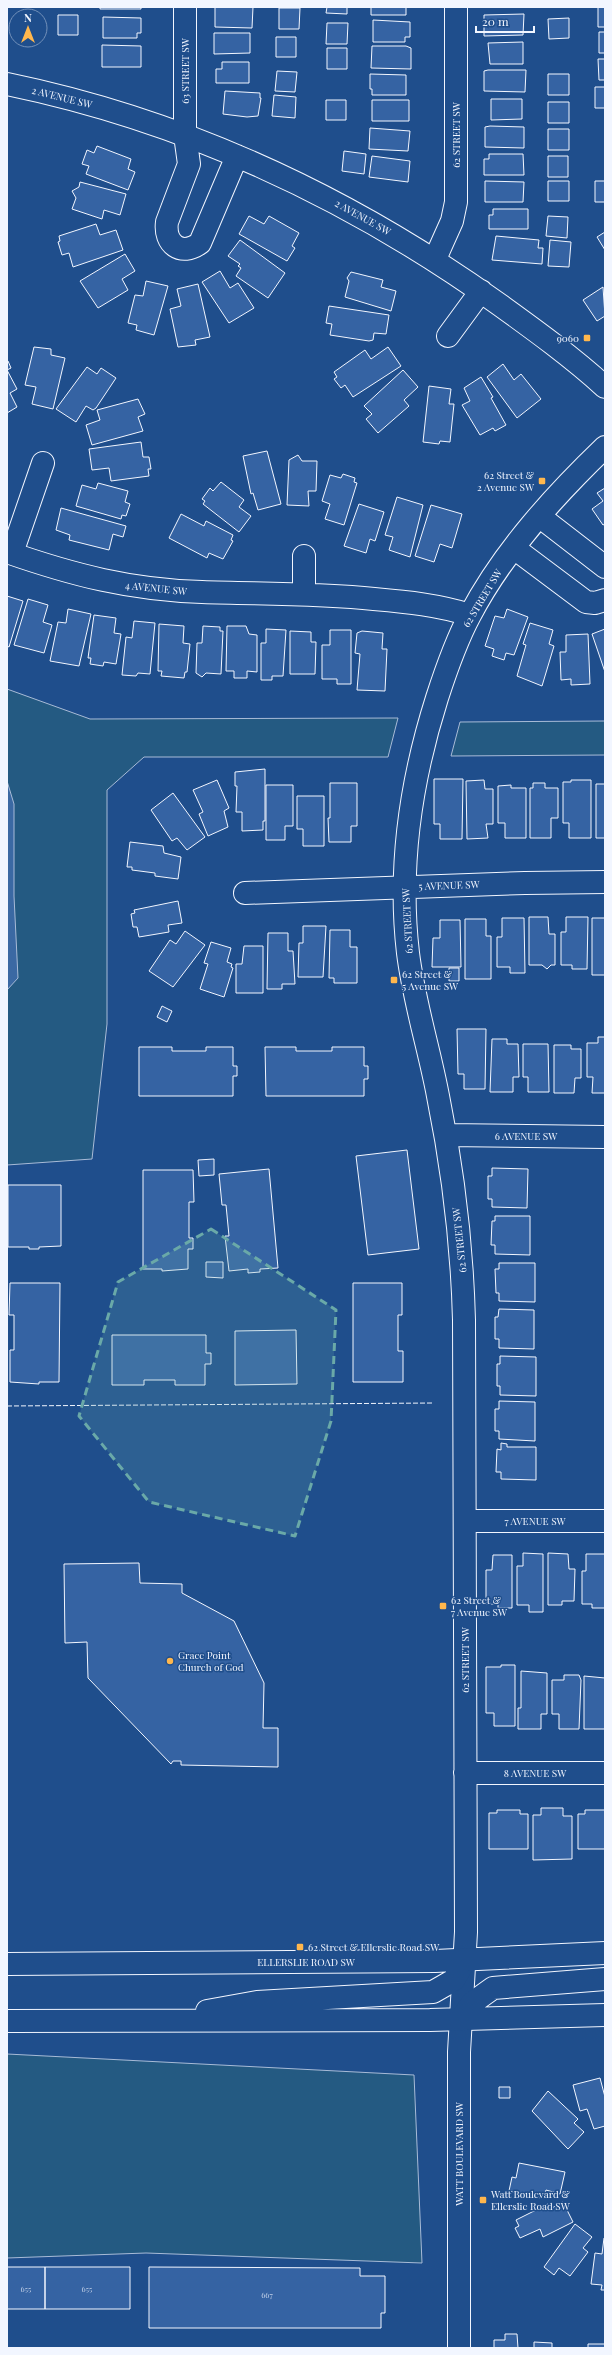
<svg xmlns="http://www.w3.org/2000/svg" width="612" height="2355" font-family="'Playfair Display',serif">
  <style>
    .green { fill: #245a82; stroke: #a8bbd7 }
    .water { fill: #3b69a3; stroke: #a8bbd7 }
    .building { fill: #3563a3; stroke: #f2f6ff }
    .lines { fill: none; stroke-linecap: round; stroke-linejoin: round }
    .minor-casing { stroke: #f2f6ff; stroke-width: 24 }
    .major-casing { stroke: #f2f6ff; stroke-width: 24 }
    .minor { stroke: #1f4e8c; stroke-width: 22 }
    .major { stroke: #1f4e8c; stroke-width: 22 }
    .fence { stroke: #f2f6ff; stroke-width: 1; stroke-dasharray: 5 2; stroke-linecap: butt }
    .marked { fill: #6aa9a8; fill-opacity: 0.2; stroke: #6aa9a8; stroke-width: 3; stroke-dasharray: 8 5; stroke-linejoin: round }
    .poi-dot { fill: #ffb74d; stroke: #1f4e8c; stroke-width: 1.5 }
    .labels { text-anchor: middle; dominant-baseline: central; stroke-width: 3; stroke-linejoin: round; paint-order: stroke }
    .number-label { font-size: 8px; fill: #c3d1e8 }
    .street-label { font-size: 10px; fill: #f2f6ff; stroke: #1f4e8c }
    .poi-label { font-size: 10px; fill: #f2f6ff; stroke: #1f4e8c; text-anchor: start }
  </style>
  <rect width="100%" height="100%" fill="#1f4e8c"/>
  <path class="green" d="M7,689L90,719L398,718L388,757H144L107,790V1024L92,1159L7,1165Z
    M605,721V755L451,756L460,722Z
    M7,2054L414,2075L422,2263L146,2253L7,2258Z"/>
  <path class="water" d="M7,781L14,804V896L18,978L7,990Z"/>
  <path class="building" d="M100,7H141V9H100Z
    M215,7H253L252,28L215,27Z
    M327,7H347V14L326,13Z
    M371,7H406V15H371Z
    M598,7H605V27H598Z
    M279,8H300L299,29H279Z
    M524,14L523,35L484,36V15Z
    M58,15H78V35H58Z
    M103,17L141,18V33H137V38H103Z
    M569,18V38L549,39L548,19Z
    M373,20L410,22V37H405V42H373Z
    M327,23H348L347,44H326Z
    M599,32H605V53H599Z
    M214,33H250V53L214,54Z
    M276,37H296V57H276Z
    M523,42V64H490L488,43Z
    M102,45L141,46V67H102Z
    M372,46H406L411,48V69L371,68Z
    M327,48H347V69H327Z
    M598,59H605V80H599Z
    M222,62H249V83H216V69H222Z
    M488,70H526L525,92L484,91V71Z
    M277,71L297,72L295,92L275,91Z
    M370,74L406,75V95H372V89H370Z
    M548,74H569V95H548Z
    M595,87H605V108H595Z
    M225,91L260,93V98H261L258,116L247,117L223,114Z
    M274,95L296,97L295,118L272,116Z
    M491,99H522V119L491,120Z
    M326,100H346V120H326Z
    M372,100H409V121H372Z
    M548,102H569V123H548Z
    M490,126L524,127V148L485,147V127Z
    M370,128L410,131L408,151L369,149Z
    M548,129H569V150H548Z
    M97,146L131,159L128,169L135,172L128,190L86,174L89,166L82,164L87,150L94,153Z
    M344,151L366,154L364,174L342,171Z
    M489,154H523L524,175H484V159H489Z
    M372,156L410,161L408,182L369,177Z
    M548,156H568V177H548Z
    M485,181L524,182L523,202H485Z
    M548,181H569V201H548Z
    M595,181H605V202H595Z
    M80,182L126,194L120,215L104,210L102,219L72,209L76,198L72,191L79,187Z
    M493,209H528V229H489V215H493Z
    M249,216L264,224L269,216L299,233L292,246L295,248L287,261L239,234Z
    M548,216L568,217L567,238L546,236Z
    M96,224L100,235L116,230L123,250L73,267L69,253L62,255L58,242L60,241L59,236Z
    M605,232V250L597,237Z
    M496,236L539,240L538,248H543L542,264L492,260Z
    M240,240L285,273L268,298L236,276L241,268L238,266L240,264L228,256Z
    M550,240L571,242L569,267L548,266Z
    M125,254L135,271L122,279L128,290L98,308L80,281Z
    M220,271L230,288L238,283L254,308L229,323L202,282Z
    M351,272L383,280L381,287L396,291L391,311L345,297L349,281L347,278Z
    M146,281L168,286L154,335L136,330L137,325L128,323L135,295L143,296Z
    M198,284L210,337L195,340L196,345L178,347L170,309L181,306L177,289Z
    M603,287L605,316L597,321L583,300Z
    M329,306L389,315L386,334L374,333L373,340L369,341L330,335L332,324L326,323Z
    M34,347L51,349V355L65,358L53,409L32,404L36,387L25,385Z
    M388,347L401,366L353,397L345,385L341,388L334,379L337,377L334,372L365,350L371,359Z
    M8,361L11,368L7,370L17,389L10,393L17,407L7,413V362Z
    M503,364L514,380L521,374L541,399L517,418L487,377Z
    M87,367L97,374L101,368L116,378L96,408L93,410L86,406L76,422L56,409Z
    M403,370L418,387L404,400L409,406L378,433L366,419L372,414L364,406Z
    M481,377L493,397L491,398L506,425L495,431L493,428L480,435L462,405L470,401L464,388Z
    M429,386L451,389L449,404H454L450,442L440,441L439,444L423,442Z
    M138,399L145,414L138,417L143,431L92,445L86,425L100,420L97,410Z
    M141,442L143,457H149L151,469H148L149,476L111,481L109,468L92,470L89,449Z
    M267,451L281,504L258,510L253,493L251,494L243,456Z
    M298,455L302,461H317L316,491H308L309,506L287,505L289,460Z
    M343,474L355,478L354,482L357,483L344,525L325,519L330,504L322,501L330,475L341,478Z
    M221,482L244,500L239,507L251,516L239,532L203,504L205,501L202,499L210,488L213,491Z
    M98,483L128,491L125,502L130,504L126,516L122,515L121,519L76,506L82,485L96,489Z
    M605,488V524L603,525L592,509L603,501L597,493Z
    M397,497L423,505L410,557L389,550L393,537L385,535Z
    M359,504L384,512L375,541L370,539L366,553L344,546Z
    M431,505L462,514L452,548L440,544L434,562L415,556Z
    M61,508L126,526L123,537L113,534L109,550L69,540L70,535L56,530Z
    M181,514L204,526L206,521L233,535L231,540L233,541L223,559L209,553L207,558L169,538Z
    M7,596L23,601L9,647L7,646Z
    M28,599L48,605L43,622L52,625L44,653L14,645Z
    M68,609L91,614L79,666L50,661L58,622L66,623Z
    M507,609L528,617L514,655L506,653L504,660L492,656L494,649L485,646L495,616L504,618Z
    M94,615L116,618L114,633L121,634L116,664L104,662L103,666L90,664L91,658H88Z
    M134,621L155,623L150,674L138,673L136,676L122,675L126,637L132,638Z
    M530,623L553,630L549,644L554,646L542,686L517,676L526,645L523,644Z
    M159,624L184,626L183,643L190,644L187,672H185L184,678L161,676L162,671H158Z
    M203,626L220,627V631H223L221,674L206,673L202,677L196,673L197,643H202Z
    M227,626H246L249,634L257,635V672L247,671V678H234V671H226Z
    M266,629L286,630L283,676H272V680H261V643H266Z
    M605,629V672L592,634Z
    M330,630H351V684H337V679H322V645H330Z
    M290,631L311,632V642H316L315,674H290Z
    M362,631L383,633L382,649H387L385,691L357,690L360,654L355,653L357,633Z
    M588,634L590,684L571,685V679L561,680L560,652H566V635Z
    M265,769V821H263V830L242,831V812H236L237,786H235V772Z
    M434,779H463L462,839H440V824H434Z
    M217,780L229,808L224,811L228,827L208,836L199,814L203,812L193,790Z
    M484,780L485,789H493V824H486L488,838L467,839L466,781Z
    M571,780H591V838H569V823H563V782H571Z
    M330,783H357V826H351V842H329L328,818H330Z
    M533,783H545V788H558V818H551V838H530V788H533Z
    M596,784H605V838H596Z
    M266,785H293V826H285V840H266Z
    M511,785V788H526V838H505V823H498V786Z
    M173,793L205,837L187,850L177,838L172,841L151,810Z
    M297,796H324V846H303V829H297Z
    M130,842L163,846L164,853L181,857L178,879L155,876V873L132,870V867H127Z
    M178,901L182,923L168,925L169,932L139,937L137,927H133L131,914L135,913L134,910Z
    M529,917H548L549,934H555V965H551L547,969L542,965H529Z
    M566,917H588L587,969H572V965H561V932H566Z
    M502,918H524L525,973H510V967H497V937H502Z
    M592,918H605V975H592Z
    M465,919H486V936H491V979H465Z
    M440,920H460L461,967H432L433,938H440Z
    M303,926H326L323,977H298L299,943H303Z
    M330,930H350V947H357V983H334V978H329Z
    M185,931L205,945L173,987L149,971L170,940L176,944Z
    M268,933H288V951H293L295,984H282V989H267Z
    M211,942L231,948L227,962L232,964L231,967L233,968L224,997L200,989L208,964L204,963Z
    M244,946H263V993H236V964H242Z
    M449,968H459V981H449Z
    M162,1006L172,1011L167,1022L157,1017Z
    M457,1029H486L485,1089H464V1074H458Z
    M598,1037H605V1093H592L593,1077H587V1043H598Z
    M492,1039H507V1044H518L519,1077H513V1092H490Z
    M523,1044H548L549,1092H528V1077H523Z
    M554,1045H571V1049H581V1078H575L574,1093H554Z
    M139,1047H172V1051H206V1047H233V1066H237V1076H233V1096H139Z
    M265,1047H296V1051H332V1047H364V1066H368V1079H364V1096H266Z
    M407,1150L419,1249L368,1255L356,1156Z
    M214,1159V1175L199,1176L198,1160Z
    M492,1168L528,1169L527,1208L492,1207V1199H488V1176H492Z
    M269,1169L278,1268L260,1269V1272L248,1273V1269L229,1271L225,1236H229L226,1205H222L219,1174Z
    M143,1170H193L194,1202H189V1238H193V1249H188V1269L162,1271V1269H143Z
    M8,1185H61V1246L39,1247V1249H29V1247H8Z
    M495,1216H530V1255L495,1254V1245H491L492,1221H495Z
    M206,1262H223V1278L206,1277Z
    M499,1263H535V1302L499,1301V1293H496L495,1269H499Z
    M10,1283H60L59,1382H39V1384L10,1382V1350H14V1315H9Z
    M353,1283H402V1315H398V1351H403V1382H353Z
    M499,1309L534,1310V1349L499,1348V1339H495V1317H498Z
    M296,1330L297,1384L235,1385V1331Z
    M112,1335H206V1353H211V1364H205V1385H175V1380H144V1385H112Z
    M500,1356L536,1357V1396L500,1395V1386H497V1364H500Z
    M499,1401L535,1402V1441L499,1439V1431H495V1409H499Z
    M501,1443L507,1444V1447H536V1480L501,1479V1472H496L497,1449L501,1450Z
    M523,1553L543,1554V1612H529V1605H517V1566H523Z
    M548,1553L568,1554L569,1569H575L574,1601H562V1605H548Z
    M586,1554H605V1608H592V1604H582V1571H586Z
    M493,1555H512V1608H498V1604H486V1570H492Z
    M139,1563L140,1583L182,1584V1593L234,1621L264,1683L263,1728H278V1767L181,1765V1761H173L171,1764L88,1678L87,1642L65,1643L64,1564Z
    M501,1665H515V1726H494V1713H486V1667H501Z
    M521,1671L547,1673V1714H541V1729H518V1708H521Z
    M564,1675H579L581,1680L579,1729H559V1714H552V1680H564Z
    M584,1676L605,1678V1729H584Z
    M541,1808H563V1816H572V1859L533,1860V1815H541Z
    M497,1810H520V1814H528V1849H489V1813H497Z
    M585,1810H605V1849H578V1814H585Z
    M600,2078L605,2097V2126L594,2129L587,2109L580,2111L573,2085Z
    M499,2087H510V2098H499Z
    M548,2091L578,2119L574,2123L584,2132L568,2149L532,2111Z
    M519,2163L565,2172L560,2194L546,2190L544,2197L541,2198L509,2191L512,2177L516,2178Z
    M563,2202L573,2222L543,2237L540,2229L520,2238L515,2228L519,2226L516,2220L548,2204L550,2209Z
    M575,2224L592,2237L583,2248L588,2252L570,2276L559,2268L554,2275L544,2267Z
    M604,2238L605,2239V2290H601L602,2285L591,2284L595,2253L602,2254Z
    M7,2267H45V2309H7Z
    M45,2267H130V2309H45Z
    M149,2267L360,2268V2276H385V2313H381V2328H149Z
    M505,2334H517L518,2348H494V2340H505Z
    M534,2342L552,2343V2348H534Z
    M588,2344H605V2348H588Z"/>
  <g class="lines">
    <g class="minor-casing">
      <path id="minor" d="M185,7V135L189,164L167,222C164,244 181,257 200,243L237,156
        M7,84C186,121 352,199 500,305C536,331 572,357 605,387
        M435,259L452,221L456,202V7
        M448,336L481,291
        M539,516L605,567
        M514,548L586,602L595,603L605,600
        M7,552C73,575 131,590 202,592C260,594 317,593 374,599C408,602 438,605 470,615
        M12,553L43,463
        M304,593V556
        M245,893L525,883L605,882
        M446,1135L605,1137
        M465,1521H605
        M465,1773H605
        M459,2348V2052L466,1932L464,1320C462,1245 453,1170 438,1096C429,1048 414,1002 408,953C398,867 411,780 437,698C446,670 456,641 470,615C503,552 554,496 605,447"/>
    </g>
    <g class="major-casing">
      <path id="major" d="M7,1964L435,1961L605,1953
        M207,2011L257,2002L433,1992L454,1980L466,1959
        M461,2019L472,2003L493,1988L605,1979
        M7,2021L430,2020L605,2015"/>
    </g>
    <use href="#minor" class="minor"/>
    <use href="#major" class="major"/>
    <path class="fence" d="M7,1406L434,1403"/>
  </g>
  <path class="marked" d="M211,1229L336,1310L331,1421L295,1536L149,1502L79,1416L118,1282Z"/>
  <g class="poi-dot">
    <rect x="583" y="334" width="8" height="8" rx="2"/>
    <rect x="538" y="477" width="8" height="8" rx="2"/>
    <rect x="390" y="976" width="8" height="8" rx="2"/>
    <rect x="439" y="1602" width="8" height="8" rx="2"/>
    <circle cx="170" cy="1661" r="4"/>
    <rect x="296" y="1943" width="8" height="8" rx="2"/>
    <rect x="479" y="2196" width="8" height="8" rx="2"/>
  </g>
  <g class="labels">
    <g class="number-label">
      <text x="26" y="2288">655</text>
      <text x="87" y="2288">655</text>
      <text x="267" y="2294">667</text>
    </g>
    <g class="street-label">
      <text transform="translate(185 71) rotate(-90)">63 STREET SW</text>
      <text transform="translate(62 97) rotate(14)">2 AVENUE SW</text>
      <text transform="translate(456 135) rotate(-90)">62 STREET SW</text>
      <text transform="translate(363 217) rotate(29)">2 AVENUE SW</text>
      <text transform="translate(156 588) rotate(6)">4 AVENUE SW</text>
      <text transform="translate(482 598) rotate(-59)">62 STREET SW</text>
      <text transform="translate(449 885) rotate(-2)">5 AVENUE SW</text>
      <text transform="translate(407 921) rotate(-93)">62 STREET SW</text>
      <text x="526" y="1136">6 AVENUE SW</text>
      <text transform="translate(459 1240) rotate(-96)">62 STREET SW</text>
      <text x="535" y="1521">7 AVENUE SW</text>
      <text transform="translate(465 1660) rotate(-90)">62 STREET SW</text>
      <text x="535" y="1773">8 AVENUE SW</text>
      <text x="306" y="1962">ELLERSLIE ROAD SW</text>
      <text transform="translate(459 2154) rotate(-90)">WATT BOULEVARD SW</text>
    </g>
    <g class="poi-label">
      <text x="579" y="338" text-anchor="end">9060</text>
      <text x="534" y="475" text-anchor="end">62 Street &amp;<tspan x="534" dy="12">2 Avenue SW</tspan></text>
      <text x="402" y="974">62 Street &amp;<tspan x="402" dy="12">5 Avenue SW</tspan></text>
      <text x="451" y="1600">62 Street &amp;<tspan x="451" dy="12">7 Avenue SW</tspan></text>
      <text x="178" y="1655">Grace Point<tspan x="178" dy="12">Church of God</tspan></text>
      <text x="308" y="1947">62 Street &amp; Ellerslie Road SW</text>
      <text x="491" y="2194">Watt Boulevard &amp;<tspan x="491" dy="12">Ellerslie Road SW</tspan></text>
    </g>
  </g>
  <rect width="612" height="2355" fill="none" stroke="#f2f6ff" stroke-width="16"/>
  <g transform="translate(28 28)"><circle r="19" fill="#1f4e8c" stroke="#7391ba"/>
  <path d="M0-3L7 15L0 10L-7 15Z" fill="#ffb74d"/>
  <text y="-6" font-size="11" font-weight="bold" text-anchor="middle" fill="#f2f6ff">N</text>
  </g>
  <path d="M476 26v6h58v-6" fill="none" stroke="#f2f6ff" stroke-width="2"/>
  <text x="482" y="26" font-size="12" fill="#f2f6ff" stroke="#1f4e8c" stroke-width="3" paint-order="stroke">20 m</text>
</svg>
